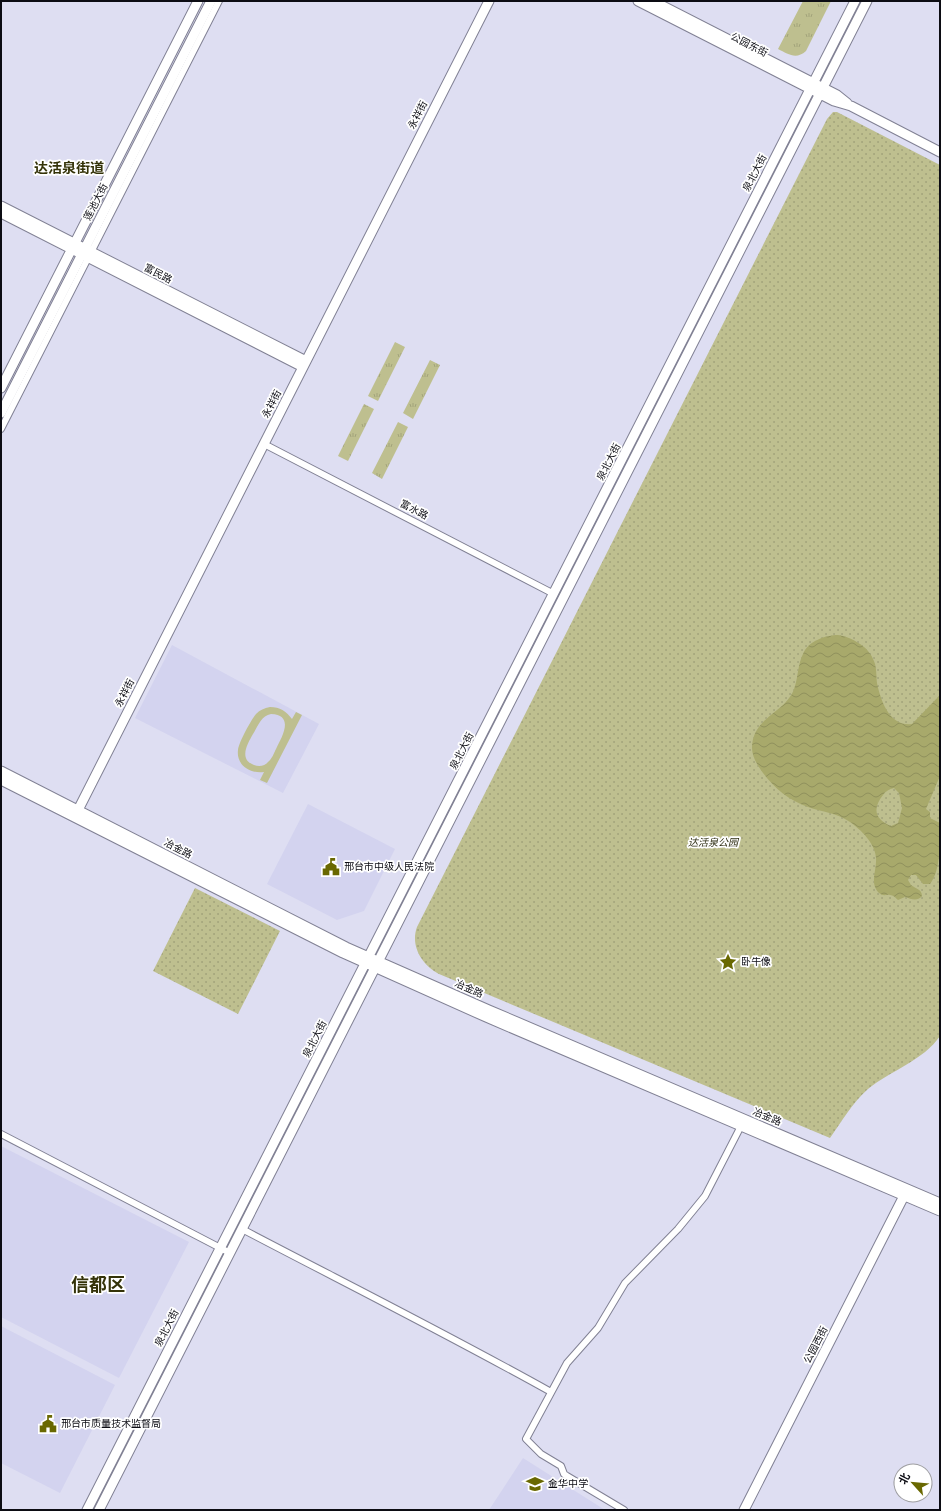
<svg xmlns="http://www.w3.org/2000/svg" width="941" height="1511" font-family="Bitter,'Noto Sans SC',serif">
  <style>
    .built { fill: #d3d3ef }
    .grass { fill: url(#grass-tufts) }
    .park { fill: url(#park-dots) }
    .pitch { fill: #bebf8f; fill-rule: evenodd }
    .water { fill: url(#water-waves); fill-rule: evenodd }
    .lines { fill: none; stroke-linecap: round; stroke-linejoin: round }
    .street-casing { stroke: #818194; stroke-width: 8 }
    .secondary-casing { stroke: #818194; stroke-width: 11 }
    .street { stroke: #fff; stroke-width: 6 }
    .secondary { stroke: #fff; stroke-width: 9 }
    .labels { text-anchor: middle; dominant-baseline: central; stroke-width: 3.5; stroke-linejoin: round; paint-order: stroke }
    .street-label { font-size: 10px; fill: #0c0c13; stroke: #fff }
    .park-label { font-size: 10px; font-style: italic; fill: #2b2b0f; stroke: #fff }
    .poi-label { font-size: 10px; fill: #0c0c13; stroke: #fff; text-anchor: start }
    .district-label { font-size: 14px; font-weight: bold; fill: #343309; stroke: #fff }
    .town-label { font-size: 18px; font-weight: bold; fill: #343309; stroke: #fff }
  </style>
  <defs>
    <pattern id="grass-tufts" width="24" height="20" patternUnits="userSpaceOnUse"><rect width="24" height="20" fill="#bebf8f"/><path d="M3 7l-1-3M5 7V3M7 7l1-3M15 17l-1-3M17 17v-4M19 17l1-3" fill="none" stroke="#a2a37a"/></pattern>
    <pattern id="park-dots" width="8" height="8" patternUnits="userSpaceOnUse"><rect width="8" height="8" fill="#bebf8f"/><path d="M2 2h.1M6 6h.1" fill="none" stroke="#a2a37a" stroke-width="1.8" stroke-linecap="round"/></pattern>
    <pattern id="water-waves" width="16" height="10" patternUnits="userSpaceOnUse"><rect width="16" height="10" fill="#a8a96b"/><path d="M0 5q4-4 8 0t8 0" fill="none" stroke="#8f905c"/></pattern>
  </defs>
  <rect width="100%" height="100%" fill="#dedef2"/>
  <path class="built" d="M172,645L319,724L283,793L135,718Z
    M308,804L395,849L364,911L337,920L267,884Z
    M1,1146L189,1242L119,1378L1,1317Z
    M1,1326L115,1385L60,1493L1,1463Z
    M523,1458L605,1510H489Z"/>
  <path class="grass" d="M803,1H831L806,51C796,60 788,54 778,49Z
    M395,342L405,347L378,401L368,396Z
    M430,360L440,365L413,419L403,413Z
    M364,404L374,409L348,461L338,456Z
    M398,422L408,427L382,479L372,473Z"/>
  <path class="park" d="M833,112H837L940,165V1036C924,1060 890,1071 868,1089C852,1103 842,1121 830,1138L439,974C422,965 410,946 417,927L827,119Z
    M195,888L280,931L238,1014L153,971Z"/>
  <path class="pitch" d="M270,707C280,707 286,711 292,719L296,712L302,715L267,783L260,780L264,772C250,774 236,765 238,750C239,742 251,720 256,714C260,710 264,708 270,707ZM271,714C295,715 282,737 276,749C274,753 272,759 268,762C265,766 259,767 254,765C238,759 248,743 253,734C258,726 261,716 271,714Z"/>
  <path class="water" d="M838,635C851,637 868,646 873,659C877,666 876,675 877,683C881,702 890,727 912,724L940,695V776L926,809L930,812V818L940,823C940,841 941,871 930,884H923L916,875H911L908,880L911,885C916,889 922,889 922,896C917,902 911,899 905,897L898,900C896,898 893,895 890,895C886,894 884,897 879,893C869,883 877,870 876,858C875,843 861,830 850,822C837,813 822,812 808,807C789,800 775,789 763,773C758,766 752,757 752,748C752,716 788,713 795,686C798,676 798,664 803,654C808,641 826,635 838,635ZM894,788L899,793L902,808L898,823L891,826C875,819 872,809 883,795C886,791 889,789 894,788Z"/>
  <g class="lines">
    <g class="street-casing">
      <path id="street" d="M1,429L219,1
        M264,444L554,594
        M1,1134L230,1253
        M242,1229C345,1283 449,1335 551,1392
        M624,1510L567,1476L564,1474L561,1466L541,1454L526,1439L567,1363L598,1328L625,1283L678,1229L705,1196L741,1126"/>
    </g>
    <g class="secondary-casing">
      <path id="secondary" d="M638,1L834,101L851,106L940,152
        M653,1L837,95L847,103
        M1,206L306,361
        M1,213L303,367
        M1,388L198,1
        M1,413L211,1
        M1,771L346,947L489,1010L940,1203
        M1,780L343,953L486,1017L940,1211
        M75,816L489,1
        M87,1510L855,1
        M99,1510L867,1
        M744,1510L907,1190"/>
    </g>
    <use href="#street" class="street"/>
    <use href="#secondary" class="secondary"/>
  </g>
  <defs>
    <g id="civic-bare" transform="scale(1.38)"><path d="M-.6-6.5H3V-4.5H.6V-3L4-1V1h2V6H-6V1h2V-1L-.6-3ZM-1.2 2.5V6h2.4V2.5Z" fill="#696801" stroke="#fff" stroke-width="2.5" paint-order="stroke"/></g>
    <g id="sight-bare" transform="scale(1.38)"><path d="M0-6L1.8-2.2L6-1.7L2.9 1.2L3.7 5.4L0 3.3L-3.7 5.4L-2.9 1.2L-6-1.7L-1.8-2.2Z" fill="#696801" stroke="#fff" stroke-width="2.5" paint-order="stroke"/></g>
    <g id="school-bare" transform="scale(1.38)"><path d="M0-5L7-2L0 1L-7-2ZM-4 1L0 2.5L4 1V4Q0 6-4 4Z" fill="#696801" stroke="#fff" stroke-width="2.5" paint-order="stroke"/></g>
  </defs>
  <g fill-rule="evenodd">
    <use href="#civic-bare" x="331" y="867"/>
    <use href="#sight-bare" x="728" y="962"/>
    <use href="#civic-bare" x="48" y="1424"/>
    <use href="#school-bare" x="535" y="1484"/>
  </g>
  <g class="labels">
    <g class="street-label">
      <text transform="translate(749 45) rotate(27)">公园东街</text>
      <text transform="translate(418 115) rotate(-63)">永祥街</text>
      <text transform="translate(755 173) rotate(-63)">泉北大街</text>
      <text transform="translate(96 202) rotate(-63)">莲池大街</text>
      <text transform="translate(158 274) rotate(27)">富民路</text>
      <text transform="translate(272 404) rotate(-63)">永祥街</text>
      <text transform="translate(609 462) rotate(-63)">泉北大街</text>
      <text transform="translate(414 510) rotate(27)">富水路</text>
      <text transform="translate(125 693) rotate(-63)">永祥街</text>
      <text transform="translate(462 751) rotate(-63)">泉北大街</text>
      <text transform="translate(178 849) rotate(27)">冶金路</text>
      <text transform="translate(469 989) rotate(24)">冶金路</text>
      <text transform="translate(315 1039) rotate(-63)">泉北大街</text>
      <text transform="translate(767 1117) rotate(23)">冶金路</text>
      <text transform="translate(167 1328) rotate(-63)">泉北大街</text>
      <text transform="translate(816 1345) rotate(-63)">公园西街</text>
    </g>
    <g class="park-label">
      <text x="713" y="843">达活泉公园</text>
    </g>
    <g class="poi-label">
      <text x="344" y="867">邢台市中级人民法院</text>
      <text x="741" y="962">卧牛像</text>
      <text x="61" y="1424">邢台市质量技术监督局</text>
      <text x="548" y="1484">金华中学</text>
    </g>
    <g class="district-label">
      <text x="69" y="168">达活泉街道</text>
    </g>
    <g class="town-label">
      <text x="98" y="1285">信都区</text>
    </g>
  </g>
  <rect width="941" height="1511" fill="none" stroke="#0c0c13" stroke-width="4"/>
  <g transform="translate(913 1483) rotate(297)"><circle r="19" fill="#ffffff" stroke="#9e9ea1"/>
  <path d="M0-3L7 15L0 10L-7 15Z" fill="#696801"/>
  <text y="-6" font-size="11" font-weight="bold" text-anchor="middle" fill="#0c0c13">北</text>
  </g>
</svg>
